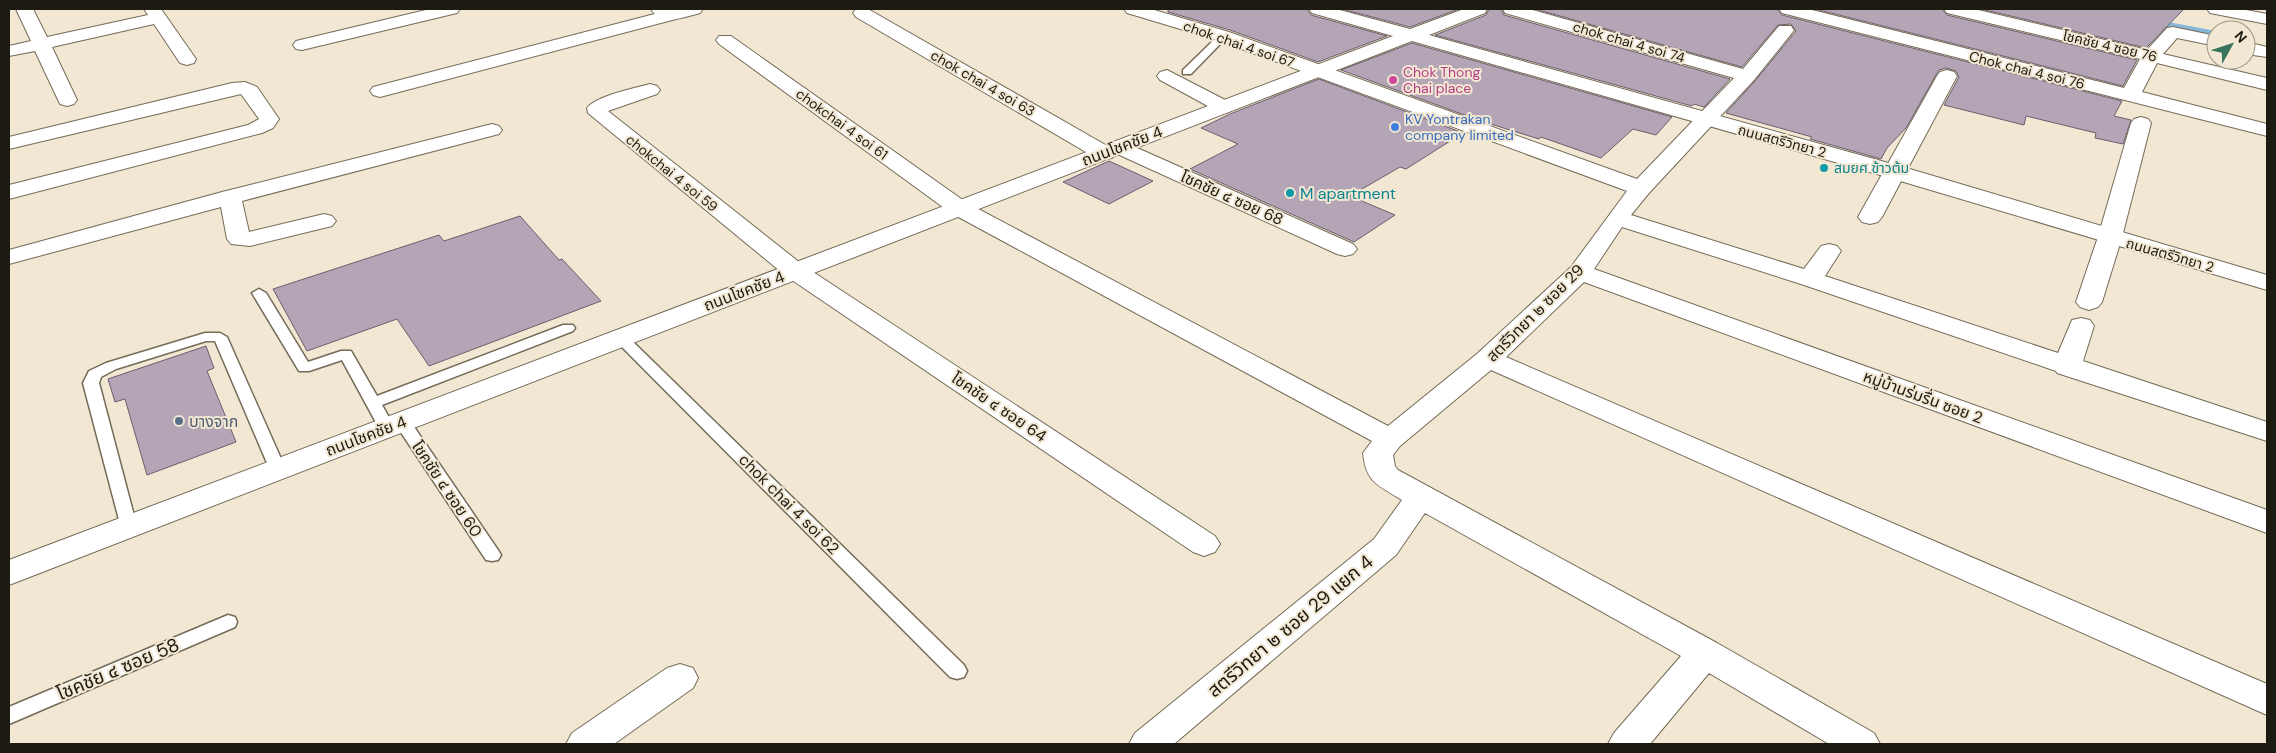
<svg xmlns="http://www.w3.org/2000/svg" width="2276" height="753" font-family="'DM Sans','Noto Sans Thai',sans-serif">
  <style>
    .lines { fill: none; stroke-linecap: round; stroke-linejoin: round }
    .canal { fill: #86b8db; fill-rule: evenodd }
    .building { fill: #b4a5b6; stroke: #6c5e6d }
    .lane-casing { stroke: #746b58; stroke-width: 3 }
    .street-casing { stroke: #746b58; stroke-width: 2 }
    .secondary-casing { stroke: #746b58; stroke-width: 2 }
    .lane { fill: #fff; fill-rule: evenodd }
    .street { fill: #fff; fill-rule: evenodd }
    .secondary { fill: #fff; fill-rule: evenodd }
    .hotel-dot { fill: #d1479c; stroke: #f1e7d2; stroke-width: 2 }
    .shop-dot { fill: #3f7fe0; stroke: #f1e7d2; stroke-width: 2 }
    .culture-dot { fill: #0f9aa8; stroke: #f1e7d2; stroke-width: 2 }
    .service-dot { fill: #5c6f8a; stroke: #f1e7d2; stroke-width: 2 }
    .labels { text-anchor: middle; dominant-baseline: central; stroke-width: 4; stroke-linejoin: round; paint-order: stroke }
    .far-street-label { font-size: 14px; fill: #1d1a12; stroke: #f1e7d2 }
    .far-hotel-label { font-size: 14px; fill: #b23c85; stroke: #f1e7d2; text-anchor: start }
    .far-shop-label { font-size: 14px; fill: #366cbe; stroke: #f1e7d2; text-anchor: start }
    .far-culture-label { font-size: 14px; fill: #0d838f; stroke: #f1e7d2; text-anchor: start }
    .street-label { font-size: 16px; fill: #1d1a12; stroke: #f1e7d2 }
    .culture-label { font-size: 16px; fill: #0d838f; stroke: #f1e7d2; text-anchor: start }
    .service-label { font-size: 16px; fill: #4e5e75; stroke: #f1e7d2; text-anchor: start }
    .near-street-label { font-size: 19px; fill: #1d1a12; stroke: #f1e7d2 }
  </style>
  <rect width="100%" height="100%" fill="#f1e7d2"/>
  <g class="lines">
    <path class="canal" d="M2062,9H2099L2216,31V43L2071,15L2064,13Z"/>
  </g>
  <path class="building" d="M1168,9H1307L1311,15L1387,36L1318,62L1230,30L1168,12Z
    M1342,9H1459L1410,27Z
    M1489,9H1501L1504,15L1730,79L1704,107L1694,104L1692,106L1435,35L1486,15Z
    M1535,9H1777L1782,15L2122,101L2114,116L2131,120L2123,144L2095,138L2096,133L2026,116L2024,125L1944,105L1959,77L1956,71L1946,68L1939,70L1936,75L1906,128L1887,148L1881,159L1810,139L1812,137L1726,113L1755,81L1796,31L1791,24L1778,25L1742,67Z
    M1815,9H1942L1947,15L2137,60L2123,86Z
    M1981,9H2184L2146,48Z
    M1412,43L1672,117L1656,135L1633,129L1601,158L1541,137L1539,139L1481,121L1341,70Z
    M1319,79L1463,133L1406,169L1400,167L1350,196L1395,215L1354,242L1190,169L1238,144L1201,128L1230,114Z
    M1109,161L1153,181L1109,204L1063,182Z
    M520,216L559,260L562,259L601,301L429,366L397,319L307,351L273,289L439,235L444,241Z
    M206,346L214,368L207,371L236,442L147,475L125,399L115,402L108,379Z"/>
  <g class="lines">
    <g class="lane-casing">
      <path id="lane" d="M1223,33L1228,36L1226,38L1191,74H1183V70L1220,34Z
        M259,289L266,293L308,362L341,351H351L377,396L563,325H573L575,328L573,331L382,405L395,428L393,432H381L379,428L342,360L309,371H299L252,293Z
        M205,333H220L227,337L286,470L284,474L278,476L272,474L270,470L215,341H206L116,369L101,377L99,383L137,527L134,531L128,533L122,531L83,383L89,371L106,363Z
        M621,334L626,335L964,665L967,671L964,677L957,679L950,677L616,341L614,338L616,335Z
        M402,417L408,418L498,550L501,555L498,560L492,561L486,560L394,422L396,418Z
        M228,615L235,617L237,622L235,627L9,724V707Z"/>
    </g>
    <g class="street-casing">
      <path id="street" d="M16,9H33L47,37L148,15L144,9H161L196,59L194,63L187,65L180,63L154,24L52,47L77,100L74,104L67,106L60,104L35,51L9,56V46L31,41Z
        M430,9H460L457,13L302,50L296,49L293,45L296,41Z
        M856,9H868L1109,147L1112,143L1119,141L1126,143L1353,244L1357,249L1353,254L1345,256L1337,254L1115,153L1112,158L1104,159L1096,158L856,17L853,13Z
        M1124,9H1151L1229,32L1637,179L1734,78L1505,13L1503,9H1529L1743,69L1779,26H1791L1794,30L1791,34L1754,80L1649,193L1631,215L1804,269L1821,246L1829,244L1837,246L1841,251L1825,276L2058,353L2072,320L2081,318L2090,320L2094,326L2083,361L2267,422V441L2057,373L2056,371L1801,284L1622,227L1594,269L2267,510V533L1584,282L1506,357L2267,684V715L1491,370L1400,446L1393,455L1395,466L1398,470L1717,643L1874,733L1880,744H1829L1709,673L1650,744H1608L1614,733L1681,656L1425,513L1396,555L1174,744H1129L1135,733L1374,539L1402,500C1378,485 1366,483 1363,453L1372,441L951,213L719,44L716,40L719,36H731L967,203L1388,426L1478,353L1571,267L1627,191L1217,40L1127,13Z
        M1779,9H1808L2124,88L2140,59L1947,13L1944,9H1974L2147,50L2167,28L2173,27L2216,36V46L2177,38L2163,54L2267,78V90L2157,63L2142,92L2267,124V136L1782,13Z
        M2207,9H2241L2267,14V24L2210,13Z
        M670,10L676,11L679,15L676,19L380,97L373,95L370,91L373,87Z
        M2246,42L2267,47V57L2246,54Z
        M1167,70L1231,103L1234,107L1231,111L1224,113L1217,111L1160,80L1157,76L1160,72Z
        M1947,70L1954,72L1957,76L1882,217L1878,222L1870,224L1862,222L1858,217L1937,76L1940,72Z
        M245,82L257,87L279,119L273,128L262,133L9,199V185L248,125L259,119L241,94L9,149V137L232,83Z
        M650,84L657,86L660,90L657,94L608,111L804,266L1215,536L1220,544L1215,552L1204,556L1193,552L786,276L588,113L587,108C596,96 635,88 650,84Z
        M2141,117L2148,119L2151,123L2122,237L2102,302L2098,307L2089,310L2080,307L2076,302L2098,237L2131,123L2134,119Z
        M492,124L499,126L502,130L499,134L242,201L249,232L324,214L332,216L336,221L332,226L250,246L231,244L227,239L221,207L9,264V250L222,192Z
        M680,664L693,668L698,678L693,688L614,744H566L572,733L667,668Z"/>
    </g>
    <g class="secondary-casing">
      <path id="secondary" d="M651,9H703L700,13C684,17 661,27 651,9Z
        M1309,9H1336L1410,29L1464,9H1487L1485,13L1429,35L1903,167L2267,275V290L1887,177L1412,41L9,585V560L1393,36L1312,13Z"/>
    </g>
    <use href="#lane" class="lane"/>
    <use href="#street" class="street"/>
    <use href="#secondary" class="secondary"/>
  </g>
  <circle class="hotel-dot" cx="1393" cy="80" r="5"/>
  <circle class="shop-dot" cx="1395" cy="127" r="5"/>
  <g class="culture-dot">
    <circle cx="1824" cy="168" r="5"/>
    <circle cx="1290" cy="193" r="5"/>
  </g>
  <circle class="service-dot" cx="179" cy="421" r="5"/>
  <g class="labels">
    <g class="far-street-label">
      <text transform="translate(1629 42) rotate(16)">chok chai 4 soi 74</text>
      <text transform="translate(1239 44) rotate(19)">chok chai 4 soi 67</text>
      <text transform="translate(2110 46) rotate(13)">โชคชัย 4 ซอย 76</text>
      <text transform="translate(2027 70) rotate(14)">Chok chai 4 soi 76</text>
      <text transform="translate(983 83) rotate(30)">chok chai 4 soi 63</text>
      <text transform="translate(842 124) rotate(36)">chokchai 4 soi 61</text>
      <text transform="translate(1782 141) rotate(15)">ถนนสตรีวิทยา 2</text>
      <text transform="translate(672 173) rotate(39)">chokchai 4 soi 59</text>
      <text transform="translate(2170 255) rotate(16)">ถนนสตรีวิทยา 2</text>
    </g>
    <g class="far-hotel-label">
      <text x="1403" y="72">Chok Thong<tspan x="1403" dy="16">Chai place</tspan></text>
    </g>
    <g class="far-shop-label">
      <text x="1405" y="119">KV Yontrakan<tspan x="1405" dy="16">company limited</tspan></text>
    </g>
    <g class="far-culture-label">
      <text x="1834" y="168">สมยศ ข้าวต้ม</text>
    </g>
    <g class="street-label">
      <text transform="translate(1122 146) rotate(-21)">ถนนโชคชัย 4</text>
      <text transform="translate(1232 198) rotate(24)">โชคชัย ๔ ซอย 68</text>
      <text transform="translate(744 291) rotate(-21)">ถนนโชคชัย 4</text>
      <text transform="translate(1535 313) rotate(-45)">สตรีวิทยา ๒ ซอย 29</text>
      <text transform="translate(1923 397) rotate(20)">หมู่บ้านร่มรื่น ซอย 2</text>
      <text transform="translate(999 407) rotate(34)">โชคชัย ๔ ซอย 64</text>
      <text transform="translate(366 436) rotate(-21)">ถนนโชคชัย 4</text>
      <text transform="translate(447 489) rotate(56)">โชคชัย ๔ ซอย 60</text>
      <text transform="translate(789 504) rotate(45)">chok chai 4 soi 62</text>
    </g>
    <g class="culture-label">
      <text x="1300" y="193">M apartment</text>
    </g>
    <g class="service-label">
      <text x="189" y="421">บางจาก</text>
    </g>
    <g class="near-street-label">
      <text transform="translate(1290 626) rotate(-40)">สตรีวิทยา ๒ ซอย 29 แยก 4</text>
      <text transform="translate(118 669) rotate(-23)">โชคชัย ๔ ซอย 58</text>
    </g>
  </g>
  <rect width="2276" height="753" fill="none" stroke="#1d1a12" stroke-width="20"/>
  <g transform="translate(2231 45) rotate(50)"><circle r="24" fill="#f1e7d2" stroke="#9c9585"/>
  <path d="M0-4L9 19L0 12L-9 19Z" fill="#38735c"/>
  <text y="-8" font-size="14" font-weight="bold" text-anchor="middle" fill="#1d1a12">N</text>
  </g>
</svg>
